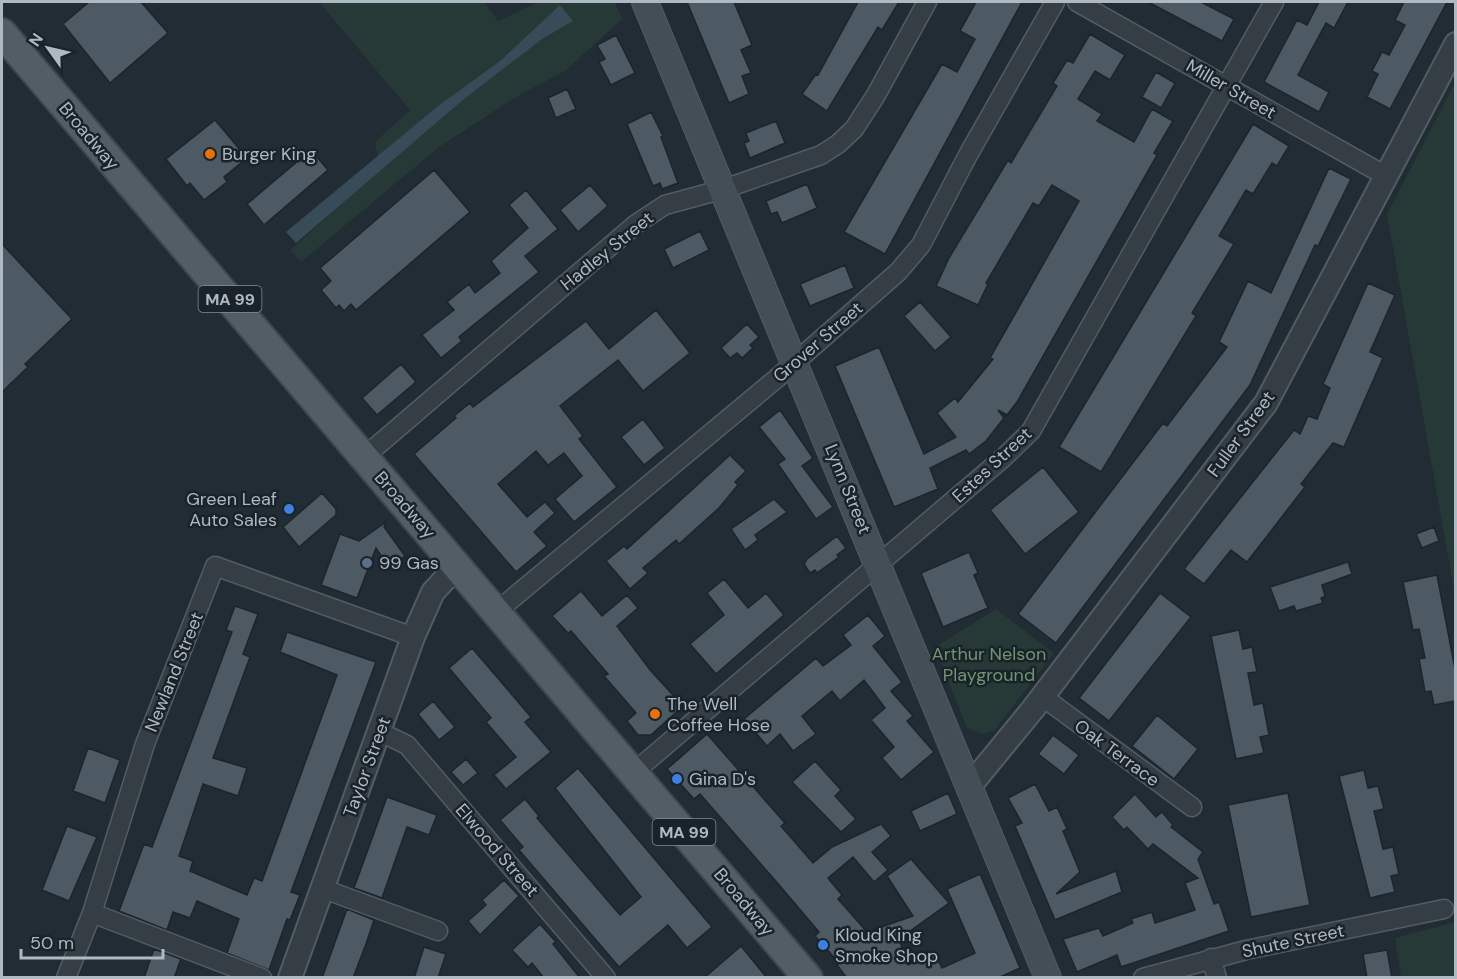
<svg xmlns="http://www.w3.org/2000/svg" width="1457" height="979" font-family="'DM Sans',sans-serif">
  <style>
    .green { fill: #263936 }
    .water { fill: #374b59 }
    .building { fill: #4d5963; stroke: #1c252b; stroke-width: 1.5 }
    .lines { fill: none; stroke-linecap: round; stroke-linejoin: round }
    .minor-casing { stroke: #525c63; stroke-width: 21 }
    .tertiary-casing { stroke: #525c63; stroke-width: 26 }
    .secondary-casing { stroke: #525c63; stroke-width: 28 }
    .primary-casing { stroke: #3e474e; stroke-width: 32 }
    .minor { stroke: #353e45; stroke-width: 18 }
    .tertiary { stroke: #353e45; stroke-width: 22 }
    .secondary { stroke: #434e57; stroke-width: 26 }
    .primary { stroke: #535d65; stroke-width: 28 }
    .food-dot { fill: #e8710a; stroke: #1a2329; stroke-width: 2 }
    .shop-dot { fill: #3f7fe0; stroke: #1a2329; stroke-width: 2 }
    .service-dot { fill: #5c6f8a; stroke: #1a2329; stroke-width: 2 }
    .labels { text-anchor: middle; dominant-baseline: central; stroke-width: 5; stroke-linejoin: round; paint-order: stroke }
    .shield { fill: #1a2329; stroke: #828c94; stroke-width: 1.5 }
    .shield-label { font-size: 16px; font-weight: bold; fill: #afb9c2 }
    .street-label { font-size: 18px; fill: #afb9c2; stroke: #1a2329 }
    .poi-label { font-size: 18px; fill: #afb9c2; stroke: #1a2329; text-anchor: start }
    .park-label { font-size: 18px; fill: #709573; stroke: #1a2329 }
  </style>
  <rect width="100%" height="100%" fill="#222c34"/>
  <path class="green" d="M319,2H484L498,21L539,2H615L622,19L565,71L521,94L439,147L301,262L290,250L380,170L375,142L410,110Z
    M1455,83V595L1387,214Z
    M996,609L1054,653L994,731L982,734L967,728L935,647Z
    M1455,922V977H1401L1395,938Z"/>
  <path class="water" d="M560,5L573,21L542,39L464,99L296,243L286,232L438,106L500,61Z"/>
  <path class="building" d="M89,2H141L168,33L110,83L63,24Z
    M687,2H734L752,45L741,50L751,73L742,76L749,94L729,103Z
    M858,2H899L882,30L878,27L827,111L802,94L816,74L818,75Z
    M976,2H1022L885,254L844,232L942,64L957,72L975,39L960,31Z
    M1148,2H1201L1234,19L1222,41Z
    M1319,2H1348L1334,28L1326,23L1298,75L1329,92L1319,112L1264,82L1297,20L1307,25Z
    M1404,2H1447L1390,109L1367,97L1378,74L1372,71L1382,52L1389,55L1405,25L1395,20Z
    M1090,34L1125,55L1110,80L1095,71L1078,99L1102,114L1097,121L1134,142L1152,109L1173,121L1154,153L1157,155L1017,402L1007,415L998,410L1004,418L986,441L969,454L966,450L930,468L938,489L894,507L835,366L879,347L924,454L956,437L937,413L955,398L958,402L993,359L990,358L1079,201L1052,185L1039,206L1033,203L986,283L988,284L978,305L936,286L949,258L1008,160L1011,163L1057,86L1053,83L1067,60L1073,63Z
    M616,35L635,73L611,85L599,62L605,59L597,45Z
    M1156,72L1175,83L1161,108L1142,97Z
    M567,89L576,109L556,118L548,98Z
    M651,112L663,136L661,137L678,183L662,189L660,183L653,186L627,124Z
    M215,120L247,158L224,177L227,182L204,200L190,183L187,186L166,159Z
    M776,121L785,143L750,158L744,143L749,141L746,133Z
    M1253,124L1289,146L1277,166L1272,163L1253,194L1246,190L1219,236L1234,244L1192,313L1196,316L1101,472L1059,447Z
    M311,150L328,170L264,225L247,204Z
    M1329,168L1351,179L1318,246L1315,245L1250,385L1056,643L1018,614L1163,423L1167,426L1227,347L1219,342L1248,281L1271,293Z
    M434,170L470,212L356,310L351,304L344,311L339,305L336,308L321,290L331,281L320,268Z
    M807,184L817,208L782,223L777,212L771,214L766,201Z
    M590,185L608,206L578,232L560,210Z
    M526,190L558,229L525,256L539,272L459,337L462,341L441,358L422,335L454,310L447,302L469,284L475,293L500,273L491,261L528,228L509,205Z
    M700,231L709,250L673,268L664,249Z
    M2,244L72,319L25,364L28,367L2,392Z
    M845,265L854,288L810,306L800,284Z
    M1368,283L1395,295L1370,352L1383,358L1344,447L1333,443L1301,484L1305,487L1247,562L1231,550L1204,584L1184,569L1294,430L1300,434L1308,416L1317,419L1330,388L1323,384Z
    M920,302L951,337L935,351L904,316Z
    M656,310L690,353L643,391L618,360L560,406L583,436L579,439L617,487L574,522L555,499L582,476L564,453L548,465L536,451L498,484L527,517L545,502L555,513L534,532L547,546L516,572L414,454L456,418L454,416L470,403L473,407L586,321L609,349Z
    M747,324L759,337L750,345L753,348L742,358L737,353L730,358L721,348Z
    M401,364L416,382L377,415L362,398Z
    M780,410L813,458L802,466L833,507L816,519L778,464L785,459L759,427Z
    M643,419L665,448L644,465L621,437Z
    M730,455L746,471L735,482L738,485L719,508L679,544L676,540L643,568L648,573L630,589L606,561L624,546L627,549Z
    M1043,467L1079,512L1025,554L990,510Z
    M322,493L336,509V515L299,547L283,527Z
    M774,499L787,512L755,535L758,540L745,550L731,529Z
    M386,522L384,527L405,556L389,567L376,548L357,598L321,585L340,534L359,541Z
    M1434,527L1439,541L1422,548L1416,534Z
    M837,536L846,548L837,555L839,557L817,573L815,570L810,573L804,564L807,559Z
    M969,552L978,573L974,575L988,608L943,627L921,573Z
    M1348,562L1352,574L1322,585L1325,596L1321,598L1323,603L1296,611L1294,606L1279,611L1270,587Z
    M1437,575L1455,669V701L1434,705L1431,691L1425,692L1419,659L1425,658L1419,629L1413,630L1403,582Z
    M724,579L748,608L766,593L784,615L716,674L690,644L724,615L707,593Z
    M581,591L602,616L627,595L638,608L617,626L651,671L683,706L651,735H638L627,721L636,713L604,676L608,674L571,631L568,633L552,616Z
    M1160,593L1191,617L1109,721L1079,698Z
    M235,606L258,614L243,654L250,657L213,758L247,768L238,796L203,784L179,856L193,861L190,871L247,895L254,878L262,881L337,675L280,652L287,632L376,662L291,892L300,895L290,920L287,919L269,970L227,953L239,919L197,901L190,918L173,912L167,930L119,911L144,844L152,847L232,632L226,630Z
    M868,615L885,636L873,646L902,682L891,691L913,716L907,721L934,752L901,780L882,758L894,747L871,720L885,708L864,680L840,701L832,691L802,716L816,734L793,751L780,734L767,746L744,719L816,658L823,666L851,645L843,635Z
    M1239,630L1243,649L1252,647L1257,672L1248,673L1254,705L1263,703L1269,735L1260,737L1264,753L1236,759L1211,636Z
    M472,648L531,717L525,722L551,752L506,789L494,775L516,757L486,722L491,718L449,668Z
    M433,701L455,727L439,740L418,714Z
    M1157,715L1198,749L1174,779L1132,746Z
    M707,734L785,823L781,826L813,863L832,847L881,824L891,836L872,852L888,870L874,882L853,857L828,878L842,895L838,899L867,932L913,916L887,876L911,859L949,903L899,939L908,965L934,952L942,968L975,953L947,889L980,874L1020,968L998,978H847L837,965L839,963L815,936L819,932L780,886L700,794L694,799L667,769Z
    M1053,735L1079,755L1064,774L1038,754Z
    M88,748L120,760L105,803L73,791Z
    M466,759L478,773L463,785L451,772Z
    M815,761L841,790L835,796L856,819L841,832L792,782Z
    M578,768L712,927L687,948L668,925L619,967L519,850L523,847L500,820L525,799L539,816L537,818L620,915L641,897L555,788Z
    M1364,770L1368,788L1378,786L1384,809L1374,811L1383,849L1393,847L1399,874L1391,876L1395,892L1370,898L1339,776Z
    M1035,784L1049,811L1057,807L1067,829L1063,831L1080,872L1056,894L1116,871L1122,892L1055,920L1015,826L1022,823L1008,798Z
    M948,793L957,814L920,831L911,811Z
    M1288,793L1310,905L1251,917L1228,805Z
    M1135,794L1156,817L1162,812L1173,825L1171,827L1203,852L1198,859L1214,904L1219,902L1229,931L1121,967L1117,955L1077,972L1063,939L1099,928L1103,936L1133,923L1131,919L1152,912L1155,923L1195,910L1185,883L1198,878L1153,844L1148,849L1127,827L1124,830L1112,817Z
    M387,797L437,815L429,835L407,827L382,898L354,888Z
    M67,826L97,837L69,901L42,890Z
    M504,880L519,896L480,935L468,921L486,905L482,900Z
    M347,909L374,920L366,944L353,978H322Z
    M540,924L556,942L553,944L580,978H544L532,963L528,967L512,950Z
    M741,946L767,978H704Z
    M424,947L446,954L438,978H414Z
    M154,949L181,959L174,978H144Z
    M1387,950L1392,978H1367L1363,954Z"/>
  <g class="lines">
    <g class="minor-casing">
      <path id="minor" d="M1077,2L1386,176
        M364,457L636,224L665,205L724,189L821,155L838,144L854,129L876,95L927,2
        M496,612L776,379L898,272L921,245L968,155L1055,2
        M1043,697L1192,807
        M380,732L407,745L606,978
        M633,773L1002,459L1031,431L1274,2
        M321,888L438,931
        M92,913L262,978
        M1211,958L1217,978
        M66,978L92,913L145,744L215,566L413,637
        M1143,978L1246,950L1444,909"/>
    </g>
    <g class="tertiary-casing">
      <path id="tertiary" d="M969,787L1033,709L1266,403L1456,44
        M290,978L413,637L433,592L458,565"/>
    </g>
    <g class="secondary-casing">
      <path id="secondary" d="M645,2L1048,978"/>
    </g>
    <g class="primary-casing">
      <path id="primary" d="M2,33L808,978"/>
    </g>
    <use href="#minor" class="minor"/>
    <use href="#tertiary" class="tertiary"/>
    <use href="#secondary" class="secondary"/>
    <use href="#primary" class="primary"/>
  </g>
  <g class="food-dot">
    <circle cx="210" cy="154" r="6"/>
    <circle cx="655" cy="714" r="6"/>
  </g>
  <g class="shop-dot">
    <circle cx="289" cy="509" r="6"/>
    <circle cx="677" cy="779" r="6"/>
    <circle cx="823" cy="945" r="6"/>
  </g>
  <circle class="service-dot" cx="367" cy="563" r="6"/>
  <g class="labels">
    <g class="shield">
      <rect x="198.5" y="286" width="63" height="26" rx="4.5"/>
      <rect x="652.5" y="819" width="63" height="26" rx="4.5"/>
    </g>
    <g class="shield-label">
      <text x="230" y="299">MA 99</text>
      <text x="684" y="832">MA 99</text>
    </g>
    <g class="street-label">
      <text transform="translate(1231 89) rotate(30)">Miller Street</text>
      <text transform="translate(89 136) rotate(50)">Broadway</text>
      <text transform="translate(607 251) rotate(-39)">Hadley Street</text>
      <text transform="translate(818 342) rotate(-41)">Grover Street</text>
      <text transform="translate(1241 434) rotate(-54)">Fuller Street</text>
      <text transform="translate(992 465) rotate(-43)">Estes Street</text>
      <text transform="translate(848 489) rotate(68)">Lynn Street</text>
      <text transform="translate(405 505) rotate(49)">Broadway</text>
      <text transform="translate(174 672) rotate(-68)">Newland Street</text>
      <text transform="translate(1117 753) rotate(36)">Oak Terrace</text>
      <text transform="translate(367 767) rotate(-70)">Taylor Street</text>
      <text transform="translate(497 850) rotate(49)">Elwood Street</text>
      <text transform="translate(744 902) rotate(50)">Broadway</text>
      <text transform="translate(1293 941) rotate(-12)">Shute Street</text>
    </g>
    <g class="poi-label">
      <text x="222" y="154">Burger King</text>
      <text x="277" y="499" text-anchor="end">Green Leaf<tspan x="277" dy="21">Auto Sales</tspan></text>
      <text x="379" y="563">99 Gas</text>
      <text x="667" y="704">The Well<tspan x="667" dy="21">Coffee Hose</tspan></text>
      <text x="689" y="779">Gina D's</text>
      <text x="835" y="935">Kloud King<tspan x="835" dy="21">Smoke Shop</tspan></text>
    </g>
    <g class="park-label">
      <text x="989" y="654">Arthur Nelson<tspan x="989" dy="21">Playground</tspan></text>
    </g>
  </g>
  <rect width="1457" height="979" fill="none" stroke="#afb9c2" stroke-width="6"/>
  <g transform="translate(48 48) rotate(304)" stroke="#1a2329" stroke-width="4.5" paint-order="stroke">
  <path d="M0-4.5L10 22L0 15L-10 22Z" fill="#afb9c2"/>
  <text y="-9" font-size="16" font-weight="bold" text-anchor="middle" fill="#afb9c2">N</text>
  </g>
  <path d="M21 949v9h142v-9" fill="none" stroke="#afb9c2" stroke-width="3"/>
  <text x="30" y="949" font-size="18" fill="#afb9c2" stroke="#1a2329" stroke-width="4.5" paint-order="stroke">50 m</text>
</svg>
